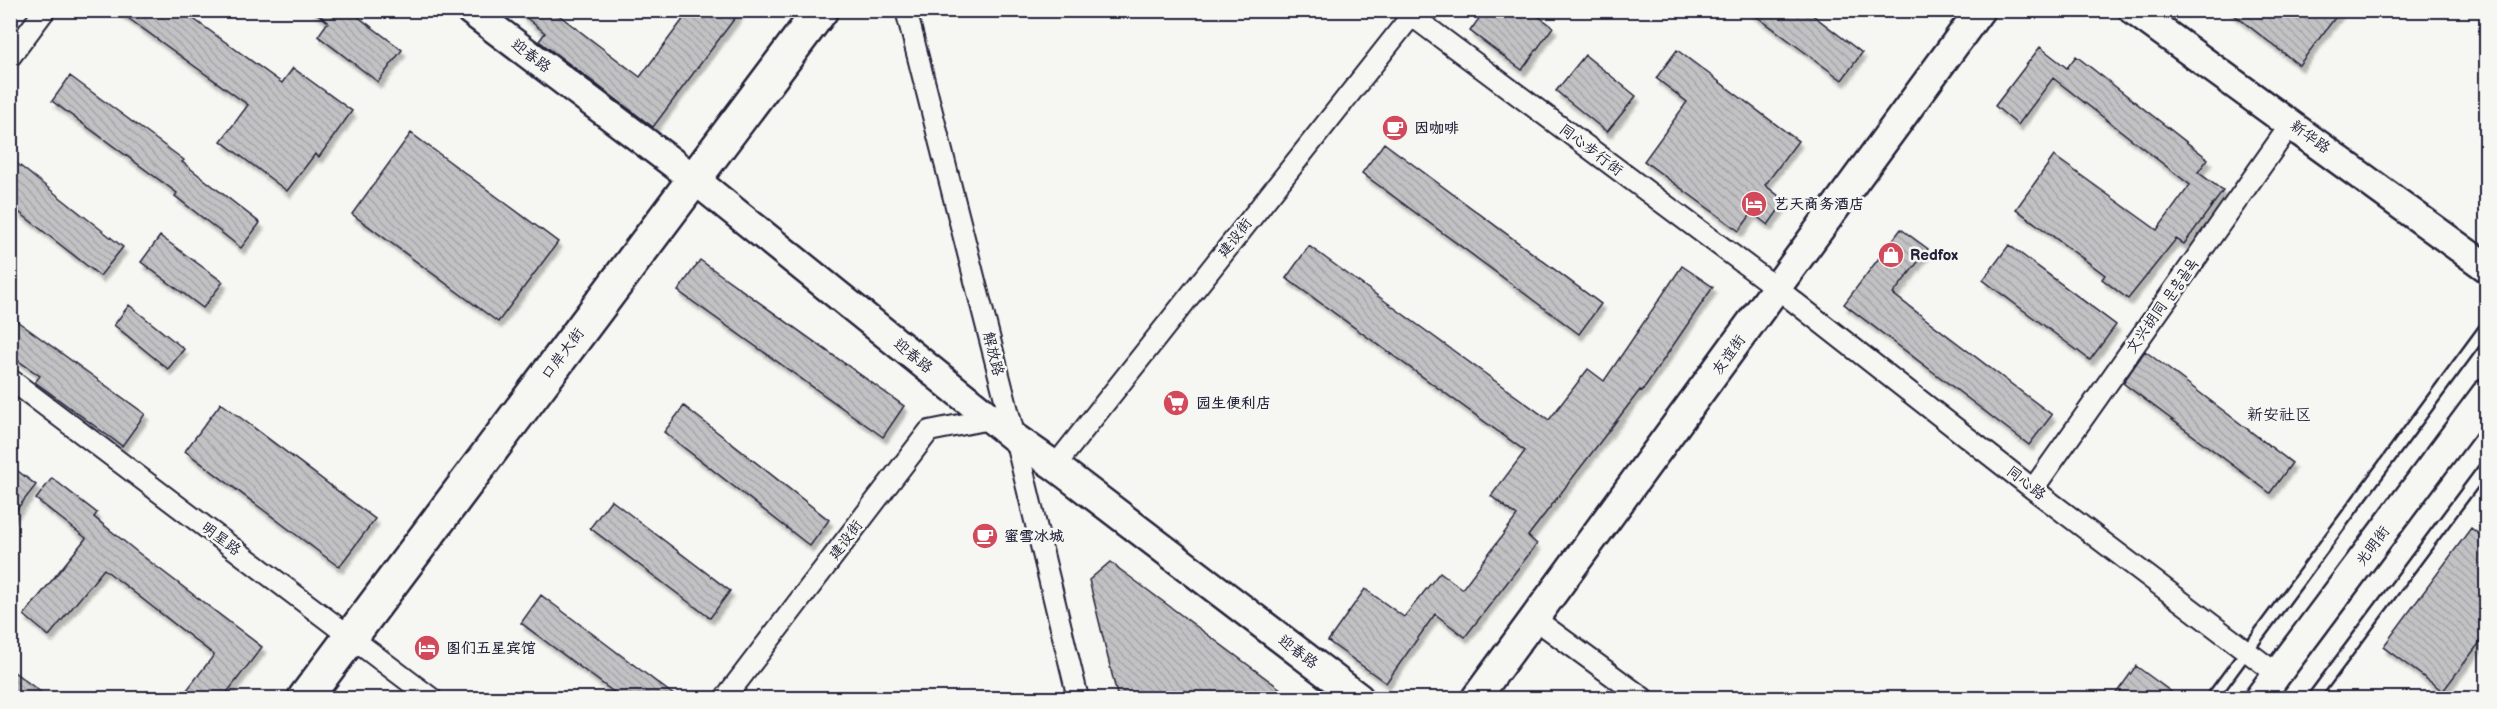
<svg xmlns="http://www.w3.org/2000/svg" width="2497" height="709" font-family="'Balsamiq Sans','LXGW WenKai TC','Poor Story',sans-serif">
  <style>
    .building { fill: url(#building-back-hatch); stroke: #22223b; stroke-width: 1.5; filter: url(#shadow) }
    .lines { fill: none; stroke-linecap: round; stroke-linejoin: round }
    .lane-casing { stroke: #22223b; stroke-width: 15 }
    .street-casing { stroke: #22223b; stroke-width: 24 }
    .secondary-casing { stroke: #22223b; stroke-width: 33 }
    .highway-casing { stroke: #22223b; stroke-width: 38 }
    .lane { stroke: #f6f6f2; stroke-width: 10 }
    .street { stroke: #f6f6f2; stroke-width: 20 }
    .secondary { stroke: #f6f6f2; stroke-width: 28 }
    .highway { stroke: #f6f6f2; stroke-width: 33 }
    .labels { text-anchor: middle; dominant-baseline: central; stroke-width: 5; stroke-linejoin: round; paint-order: stroke }
    .street-label { font-size: 15px; fill: #22223b; stroke: #f6f6f2 }
    .poi-label { font-size: 15px; font-weight: bold; fill: #22223b; stroke: #f6f6f2; text-anchor: start }
    .neighbourhood-label { font-size: 16px; fill: #22223b; stroke: #f6f6f2 }
  </style>
  <defs>
    <pattern id="building-back-hatch" width="6" height="6" patternUnits="userSpaceOnUse" patternTransform="scale(1.5)"><rect width="6" height="6" fill="#c2c2c4"/><path d="M-1 5l2 2M0 0l6 6M5-1l2 2" fill="none" stroke="#a6a6a9"/></pattern>
    <filter id="shadow"><feDropShadow dx="3.5" dy="6" stdDeviation="1.5" flood-color="#0004"/></filter>
  </defs>
  <rect width="100%" height="100%" fill="#f6f6f2"/>
  <filter id="ink" filterUnits="userSpaceOnUse"><feTurbulence type="fractalNoise" baseFrequency=".0167" numOctaves="2"/><feDisplacementMap in="SourceGraphic" scale="12" xChannelSelector="R" yChannelSelector="G"/><feConvolveMatrix kernelMatrix="1 2 1 2 8 2 1 2 1" color-interpolation-filters="sRGB"/></filter>
  <g filter="url(#ink)">
    <path class="building" d="M117,10H181L282,83L293,68L352,111L319,157L315,154L287,191L221,141L248,105Z
      M312,10H349L402,50L378,82L318,36L328,22Z
      M517,10H552L640,77L690,10H741L653,127L539,41L545,33Z
      M1485,10H1530L1553,27L1522,70L1470,31Z
      M1748,10H1806L1862,53L1842,80Z
      M2228,10H2341L2299,65Z
      M2040,47L2067,68L2076,56L2208,159L2198,172L2223,191L2184,244L2176,239L2128,299L2102,279L2105,275L2016,209L2054,156L2157,230L2190,185L2053,78L2018,125L1995,106Z
      M1677,50L1798,141L1765,185L1785,201L1768,225L1752,213L1739,231L1644,161L1687,102L1656,78Z
      M1585,55L1636,96L1607,132L1556,91Z
      M70,76L184,160L182,162L260,223L241,248L175,196L177,193L52,101Z
      M411,133L558,242L498,322L352,214Z
      M1384,143L1601,304L1579,334L1362,173Z
      M10,158L123,247L100,276L10,205Z
      M1901,229L1928,249L1893,294L2052,415L2029,445L1844,304Z
      M160,236L223,282L203,308L141,262Z
      M2009,245L2116,325L2090,360L1983,280Z
      M1309,246L1549,420L1588,369L1604,381L1682,266L1713,287L1642,391L1640,390L1528,536L1537,544L1465,637L1435,614L1386,683L1328,641L1365,589L1404,617L1440,572L1462,589L1517,516L1491,496L1525,451L1286,278Z
      M700,260L904,406L883,437L678,291Z
      M129,305L184,349L168,369L114,325Z
      M10,316L145,414L122,446L35,382L40,376L10,355Z
      M2145,351L2292,463L2270,493L2123,383Z
      M221,403L375,519L339,567L185,451Z
      M684,406L829,520L810,546L664,432Z
      M10,465L36,485L10,518Z
      M52,478L97,513L94,517L136,551L262,647L222,699H180L214,655L104,569L49,636L24,615L86,538L36,499Z
      M611,500L730,591L710,618L590,528Z
      M2471,528L2487,540V633L2443,691L2383,647Z
      M1110,562L1294,699H1118L1089,580Z
      M541,595L679,699H623L521,623Z
      M2136,666L2181,699H2112Z
      M10,669L50,699H10Z"/>
    <g class="lines">
      <g class="lane-casing">
        <path id="lane" d="M2212,698L2486,327
          M2313,698L2486,466"/>
      </g>
      <g class="street-casing">
        <path id="street" d="M906,10L1015,438L1078,698
          M1404,10L1778,289L2033,489L2277,674
          M10,57L45,10
          M10,379L431,698
          M1055,466L1416,10
          M2033,489L2291,124
          M1535,619L1643,698
          M725,698L929,431L990,419"/>
      </g>
      <g class="secondary-casing">
        <path id="secondary" d="M470,10L694,179L1015,438L1055,466L1359,698
          M2133,10L2486,267
          M1476,698L1980,10
          M2259,698L2486,394"/>
      </g>
      <g class="highway-casing">
        <path id="highway" d="M305,698L821,10"/>
      </g>
      <use href="#lane" class="lane"/>
      <use href="#street" class="street"/>
      <use href="#secondary" class="secondary"/>
      <use href="#highway" class="highway"/>
    </g>
  </g>
  <defs>
    <g id="cafe-disc" transform="scale(1.35)"><circle r="9.5" fill="#d1495b" stroke="#f6f6f2"/><path d="M-5.5-4.5H6V0H3Q3 3.5 0 3.5H-2.5Q-5.5 3.5-5.5 0ZM3-3.2v2h1.7v-2ZM-6 4.5H4V6H-6Z" fill="#fff"/></g>
    <g id="hotel-disc" transform="scale(1.35)"><circle r="9.5" fill="#d1495b" stroke="#f6f6f2"/><path d="M-6-4.5h1.5V1H6V5H4.5V3h-9V5H-6ZM-4 0a1.8 1.8 0 1 1 3.6 0ZM.5 0V-2.5h3Q6-2.5 6 0Z" fill="#fff"/></g>
    <g id="shop-disc" transform="scale(1.35)"><circle r="9.5" fill="#d1495b" stroke="#f6f6f2"/><path d="M-5-2.5h2.3a2.7 3.5 0 0 1 5.4 0H5L5.5 6h-11ZM-1.5-2.5h3a1.5 2.3 0 0 0-3 0Z" fill="#fff"/></g>
    <g id="supermarket-disc" transform="scale(1.35)"><circle r="9.5" fill="#d1495b" stroke="#f6f6f2"/><path d="M-6-5.5h2.5l.6 2H6L4.5 2H-2.5L-4.4-4H-6ZM-1.5 3.2a1.3 1.3 0 1 0 .1 0ZM3 3.2a1.3 1.3 0 1 0 .1 0Z" fill="#fff"/></g>
  </defs>
  <g fill-rule="evenodd">
    <use href="#cafe-disc" x="1395" y="128"/>
    <use href="#hotel-disc" x="1754" y="204"/>
    <use href="#shop-disc" x="1891" y="255"/>
    <use href="#supermarket-disc" x="1176" y="403"/>
    <use href="#cafe-disc" x="985" y="536"/>
    <use href="#hotel-disc" x="427" y="648"/>
  </g>
  <g class="labels">
    <g class="street-label">
      <text transform="translate(531 56) rotate(37)">迎春路</text>
      <text transform="translate(2310 137) rotate(36)">新华路</text>
      <text transform="translate(1591 150) rotate(37)">同心步行街</text>
      <text transform="translate(1235 238) rotate(-52)">建设街</text>
      <text transform="translate(2162 306) rotate(-55)">文兴胡同 문흥골목</text>
      <text transform="translate(563 354) rotate(-53)">口岸大街</text>
      <text transform="translate(993 354) rotate(76)">解放路</text>
      <text transform="translate(1729 355) rotate(-54)">友谊街</text>
      <text transform="translate(913 356) rotate(39)">迎春路</text>
      <text transform="translate(2026 483) rotate(38)">同心路</text>
      <text transform="translate(221 539) rotate(37)">明星路</text>
      <text transform="translate(846 540) rotate(-53)">建设街</text>
      <text transform="translate(2373 546) rotate(-53)">光明街</text>
      <text transform="translate(1298 652) rotate(37)">迎春路</text>
    </g>
    <g class="poi-label">
      <text x="1414" y="128">因咖啡</text>
      <text x="1774" y="204">艺天商务酒店</text>
      <text x="1910" y="255">Redfox</text>
      <text x="1196" y="403">园生便利店</text>
      <text x="1004" y="536">蜜雪冰城</text>
      <text x="446" y="648">图们五星宾馆</text>
    </g>
    <g class="neighbourhood-label">
      <text x="2279" y="415">新安社区</text>
    </g>
  </g>
  <rect width="2497" height="709" fill="none" stroke="#f6f6f2" stroke-width="36"/>
  <rect x="18" y="18" width="2461" height="673" fill="none" stroke="#22223b" stroke-width="2" filter="url(#ink)"/>
</svg>
